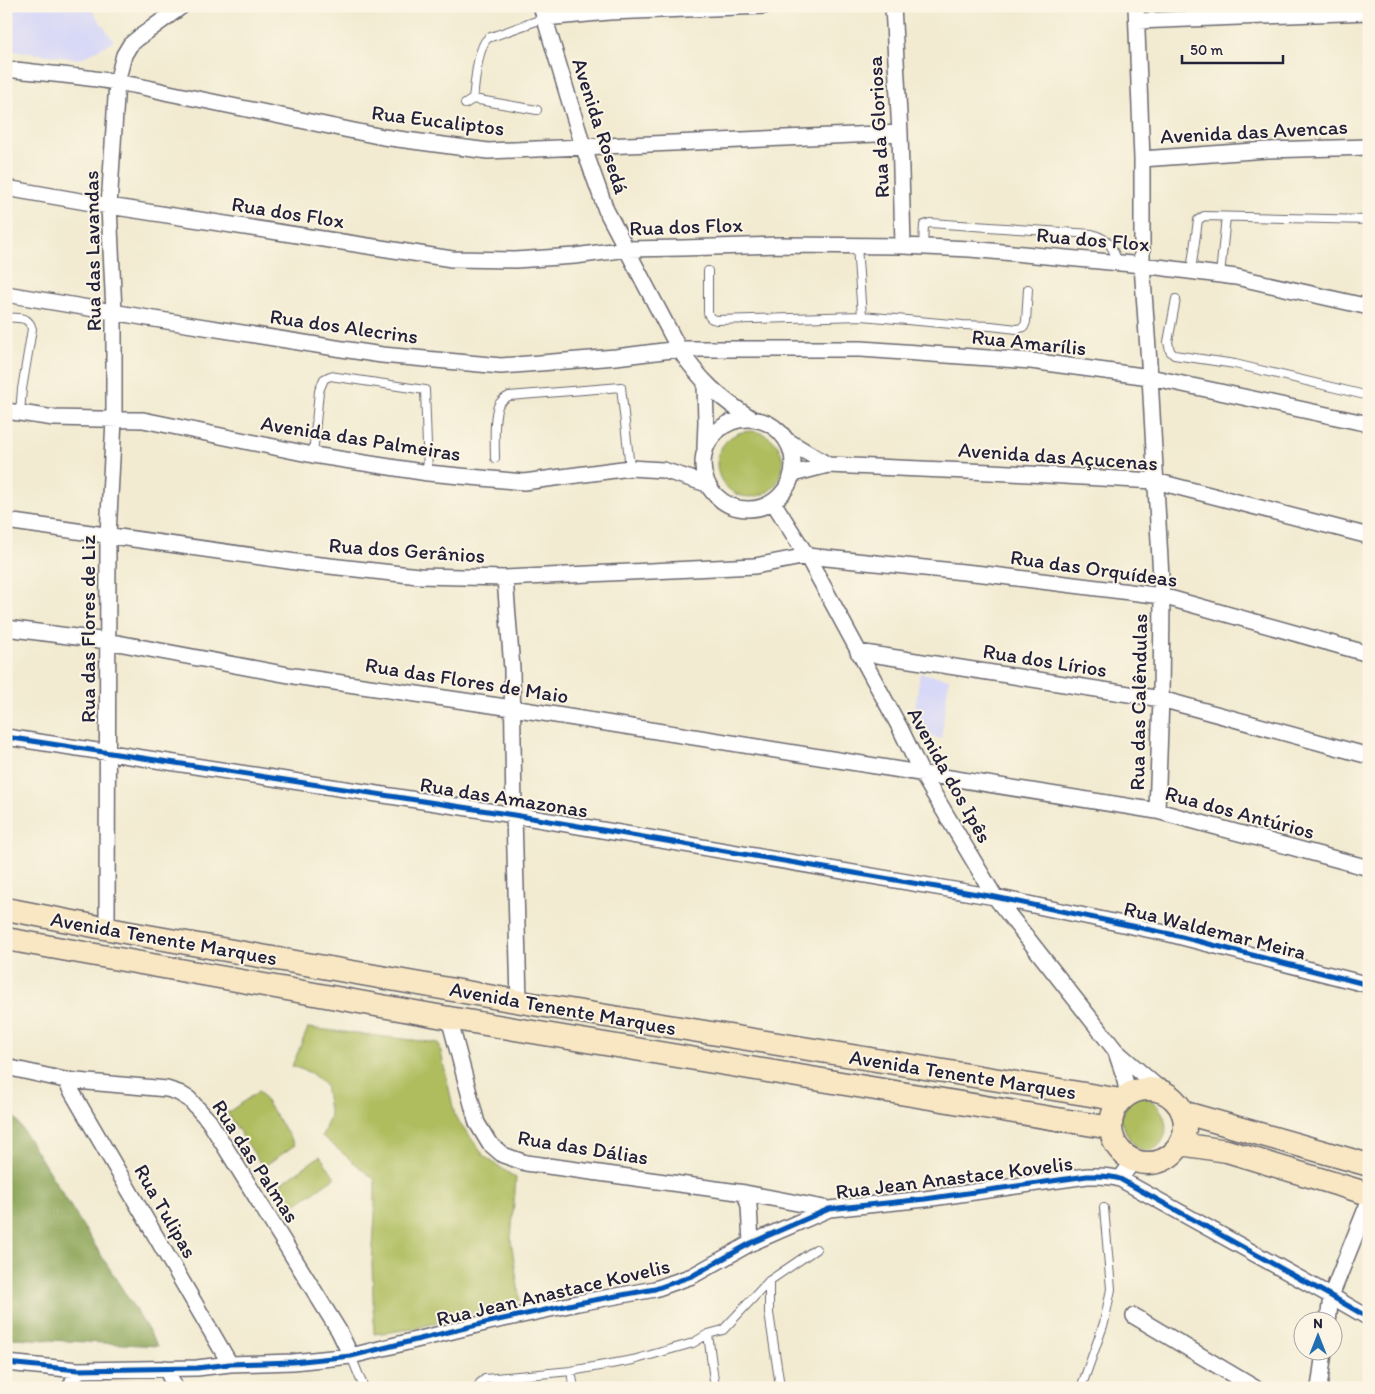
<svg xmlns="http://www.w3.org/2000/svg" width="1375" height="1394" font-family="Itim,sans-serif">
  <style>
    .built { fill: #d7d7f8 }
    .green { fill: #afbd5f; stroke: #68704d }
    .forest { fill: #8ba456; stroke: #566348 }
    .lines { fill: none; stroke-linecap: round; stroke-linejoin: round }
    .service-casing { stroke: #6b6870; stroke-width: 10 }
    .minor-casing { stroke: #6b6870; stroke-width: 18 }
    .secondary-casing { stroke: #6b6870; stroke-width: 25 }
    .service { stroke: #fff; stroke-width: 8 }
    .minor { stroke: #fff; stroke-width: 15 }
    .secondary { stroke: #f9e7c3; stroke-width: 22 }
    .cycleway-casing { stroke: #fcf5e5; stroke-width: 8 }
    .cycleway { stroke: #0057b8; stroke-width: 5 }
    .labels { text-anchor: middle; dominant-baseline: central; stroke-width: 4; stroke-linejoin: round; paint-order: stroke }
    .street-label { font-size: 21px; fill: #22223b; stroke: #fcf5e5 }
  </style>
  <rect width="100%" height="100%" fill="#fcf5e5"/>
  <filter id="ink" filterUnits="userSpaceOnUse"><feTurbulence type="fractalNoise" baseFrequency=".02" numOctaves="2"/><feDisplacementMap in="SourceGraphic" scale="10" xChannelSelector="R" yChannelSelector="G"/><feConvolveMatrix kernelMatrix="1 2 1 2 8 2 1 2 1" color-interpolation-filters="sRGB"/></filter>
  <filter id="wash" filterUnits="userSpaceOnUse"><feTurbulence type="fractalNoise" baseFrequency=".0096" numOctaves="4" result="noise"/><feDisplacementMap in="SourceGraphic" scale="20" xChannelSelector="R" yChannelSelector="G"/><feGaussianBlur stdDeviation="1.12" result="paint"/><feColorMatrix in="noise" values="0 0 0 0 0 0 0 0 0 0 0 0 0 0 0 0 0 1.4 0 .05"/><feComposite in="paint" operator="in"/></filter>
  <g filter="url(#wash)">
    <rect width="100%" height="100%" fill="#f2ebd1"/>
    <path class="built" d="M6,6H89L114,41L80,59L6,50Z
      M920,673L949,679L941,739L928,735L915,709Z"/>
    <path class="green" d="M717 464a33 33 0 1 1 66 0a33 33 0 1 1-66 0Z
      M308,1028L439,1043L455,1116L484,1156L516,1178L511,1240L520,1300L413,1329L374,1334L372,1264L375,1214V1180L322,1136L330,1116L325,1085L311,1073L292,1066Z
      M259,1091L295,1145L263,1167L227,1113Z
      M1140,1096C1149,1097 1153,1101 1159,1108C1179,1135 1151,1167 1131,1141C1127,1135 1124,1127 1120,1120C1125,1107 1127,1101 1140,1096Z
      M320,1156L335,1177L288,1210L273,1189Z"/>
    <path class="forest" d="M6,1103L158,1346L13,1338L6,1333Z"/>
  </g>
  <g filter="url(#ink)">
    <g class="lines">
      <g class="service-casing">
        <path id="service" d="M473,99L537,110
          M465,104L473,99C475,85 477,47 488,38L545,18
          M857,246L862,316
          M923,247L924,225L930,223L1092,234C1112,241 1110,244 1118,262
          M708,271V312C709,318 711,319 717,320L862,316L963,325L991,326L1017,329L1024,327L1026,322L1028,289
          M1191,271L1198,220L1204,216L1369,220
          M1220,275L1226,217
          M1176,299L1168,342L1170,351L1174,355L1235,364L1369,396
          M6,317C19,319 28,315 32,329L22,389L20,413
          M313,455L319,391L324,379L330,376L425,390L428,473
          M495,458C495,444 493,415 499,404C502,400 505,398 509,396L621,387L630,468
          M769,1281V1313L780,1386
          M708,1334L715,1388
          M351,1356L364,1388
          M571,1371L574,1388
          M478,1388L480,1383L485,1379L571,1371L633,1360L693,1343L708,1334L723,1330L769,1281L816,1249
          M1081,1388L1104,1323L1111,1289L1104,1208"/>
      </g>
      <g class="minor-casing">
        <path id="minor" d="M541,6L583,146L606,210L679,349C700,380 719,398 751,418
          M893,6L900,133L903,246
          M1136,6L1142,159V265L1150,377L1162,596L1161,699L1157,811
          M545,18L609,12L764,6
          M1137,21L1369,12
          M6,69C61,75 116,79 169,93L383,137L488,151L900,133
          M1142,159L1267,150L1369,147
          M6,188L109,206L452,259L515,260L575,256L627,249L682,248L779,245L903,246L970,249L1142,265L1236,277L1369,307
          M6,294L148,318L342,349L382,355L501,366L616,357L679,349H861L1031,361L1150,377L1369,424
          M6,411L54,418L143,420L313,455L428,473L524,482L630,468L663,470L707,484
          M703 464a45 45 0 1 1 90 0a45 45 0 1 1-90 0Z
          M788,441L828,465
          M705,447L706,422L705,384
          M793,474L828,465L991,472L1155,481L1369,536
          M773,502L807,556L900,728L922,774L995,897L1116,1051L1162,1091
          M6,521L303,563L419,576L505,578L755,566L807,556L993,575L1162,596L1369,654
          M505,578L512,669L514,815L519,1001
          M6,628L107,641L294,676L512,708L1157,811L1369,868
          M858,652L1161,699L1369,756
          M6,737L514,815L995,897L1170,934L1369,985
          M107,929L108,535L114,420V312L109,206L117,82L124,55L130,45L137,39L182,6
          M449,1018L477,1123L489,1143L503,1155L526,1163L745,1193L829,1209
          M1116,1052L1124,1076L1128,1095
          M6,1067L65,1080L167,1089L179,1093L189,1099L209,1121L339,1331L351,1356
          M65,1080L230,1364
          M1120,1179L1134,1160
          M745,1193L749,1206L751,1243
          M1134,1316L1255,1388
          M1328,1322L1331,1296L1369,1201
          M6,1363L78,1370L197,1368L230,1364L293,1362L351,1356L489,1322L578,1303L655,1289L692,1276L751,1243L829,1209L925,1199L1087,1176C1099,1176 1109,1175 1120,1179L1331,1296L1369,1318
          M166,1368L175,1388
          M70,1388L78,1370
          M1319,1388L1324,1352"/>
      </g>
      <g class="secondary-casing">
        <path id="secondary" d="M6,909L130,933L533,1004L1121,1100
          M6,939L449,1018L1111,1128
          M1111 1126a37 37 0 1 1 74 0a37 37 0 1 1-74 0Z
          M1182,1112L1369,1165
          M1180,1144L1227,1151L1369,1194"/>
      </g>
      <use href="#service" class="service"/>
      <use href="#minor" class="minor"/>
      <use href="#secondary" class="secondary"/>
      <g class="cycleway-casing">
        <path id="cycleway" d="M6,737L514,815L995,897L1170,934L1369,985
          M6,1363L78,1370L197,1368L230,1364L293,1362L351,1356L489,1322L578,1303L655,1289L692,1276L751,1243L829,1209L925,1199L1087,1176C1099,1176 1109,1175 1120,1179L1331,1296L1369,1318"/>
      </g>
      <use href="#cycleway" class="cycleway"/>
    </g>
  </g>
  <g class="labels">
    <g class="street-label">
      <text transform="translate(438 120) rotate(7)">Rua Eucaliptos</text>
      <text transform="translate(601 126) rotate(72)">Avenida Rosedá</text>
      <text transform="translate(878 127) rotate(-93)">Rua da Gloriosa</text>
      <text transform="translate(1254 131) rotate(-3)">Avenida das Avencas</text>
      <text transform="translate(288 212) rotate(9)">Rua dos Flox</text>
      <text transform="translate(686 226) rotate(-2)">Rua dos Flox</text>
      <text transform="translate(1093 239) rotate(5)">Rua dos Flox</text>
      <text transform="translate(92 251) rotate(-91)">Rua das Lavandas</text>
      <text transform="translate(344 326) rotate(8)">Rua dos Alecrins</text>
      <text transform="translate(1029 342) rotate(6)">Rua Amarílis</text>
      <text transform="translate(361 438) rotate(9)">Avenida das Palmeiras</text>
      <text transform="translate(1058 456) rotate(4)">Avenida das Açucenas</text>
      <text transform="translate(407 550) rotate(4)">Rua dos Gerânios</text>
      <text transform="translate(1094 568) rotate(8)">Rua das Orquídeas</text>
      <text transform="translate(87 629) rotate(-90)">Rua das Flores de Liz</text>
      <text transform="translate(1045 660) rotate(9)">Rua dos Lírios</text>
      <text transform="translate(467 680) rotate(9)">Rua das Flores de Maio</text>
      <text transform="translate(1138 702) rotate(-89)">Rua das Calêndulas</text>
      <text transform="translate(950 775) rotate(61)">Avenida dos Ipês</text>
      <text transform="translate(504 797) rotate(9)">Rua das Amazonas</text>
      <text transform="translate(1240 812) rotate(15)">Rua dos Antúrios</text>
      <text transform="translate(1215 930) rotate(14)">Rua Waldemar Meira</text>
      <text transform="translate(164 938) rotate(10)">Avenida Tenente Marques</text>
      <text transform="translate(563 1008) rotate(10)">Avenida Tenente Marques</text>
      <text transform="translate(963 1074) rotate(9)">Avenida Tenente Marques</text>
      <text transform="translate(583 1147) rotate(9)">Rua das Dálias</text>
      <text transform="translate(256 1161) rotate(57)">Rua das Palmas</text>
      <text transform="translate(954 1177) rotate(-7)">Rua Jean Anastace Kovelis</text>
      <text transform="translate(166 1211) rotate(60)">Rua Tulipas</text>
      <text transform="translate(553 1292) rotate(-13)">Rua Jean Anastace Kovelis</text>
    </g>
  </g>
  <rect width="1375" height="1394" fill="none" stroke="#fcf5e5" stroke-width="25"/>
  <g transform="translate(1318 1336)"><circle r="24" fill="#fcf5e5" stroke="#a5a1a1"/>
  <path d="M0-4L9 19L0 12L-9 19Z" fill="#1f6fb2"/>
  <text y="-8" font-size="14" font-weight="bold" text-anchor="middle" fill="#22223b">N</text>
  </g>
  <path d="M1182 55v8h101v-8" fill="none" stroke="#22223b" stroke-width="2.5"/>
  <text x="1190" y="55" font-size="15" fill="#22223b" stroke="#fcf5e5" stroke-width="4" paint-order="stroke">50 m</text>
</svg>
